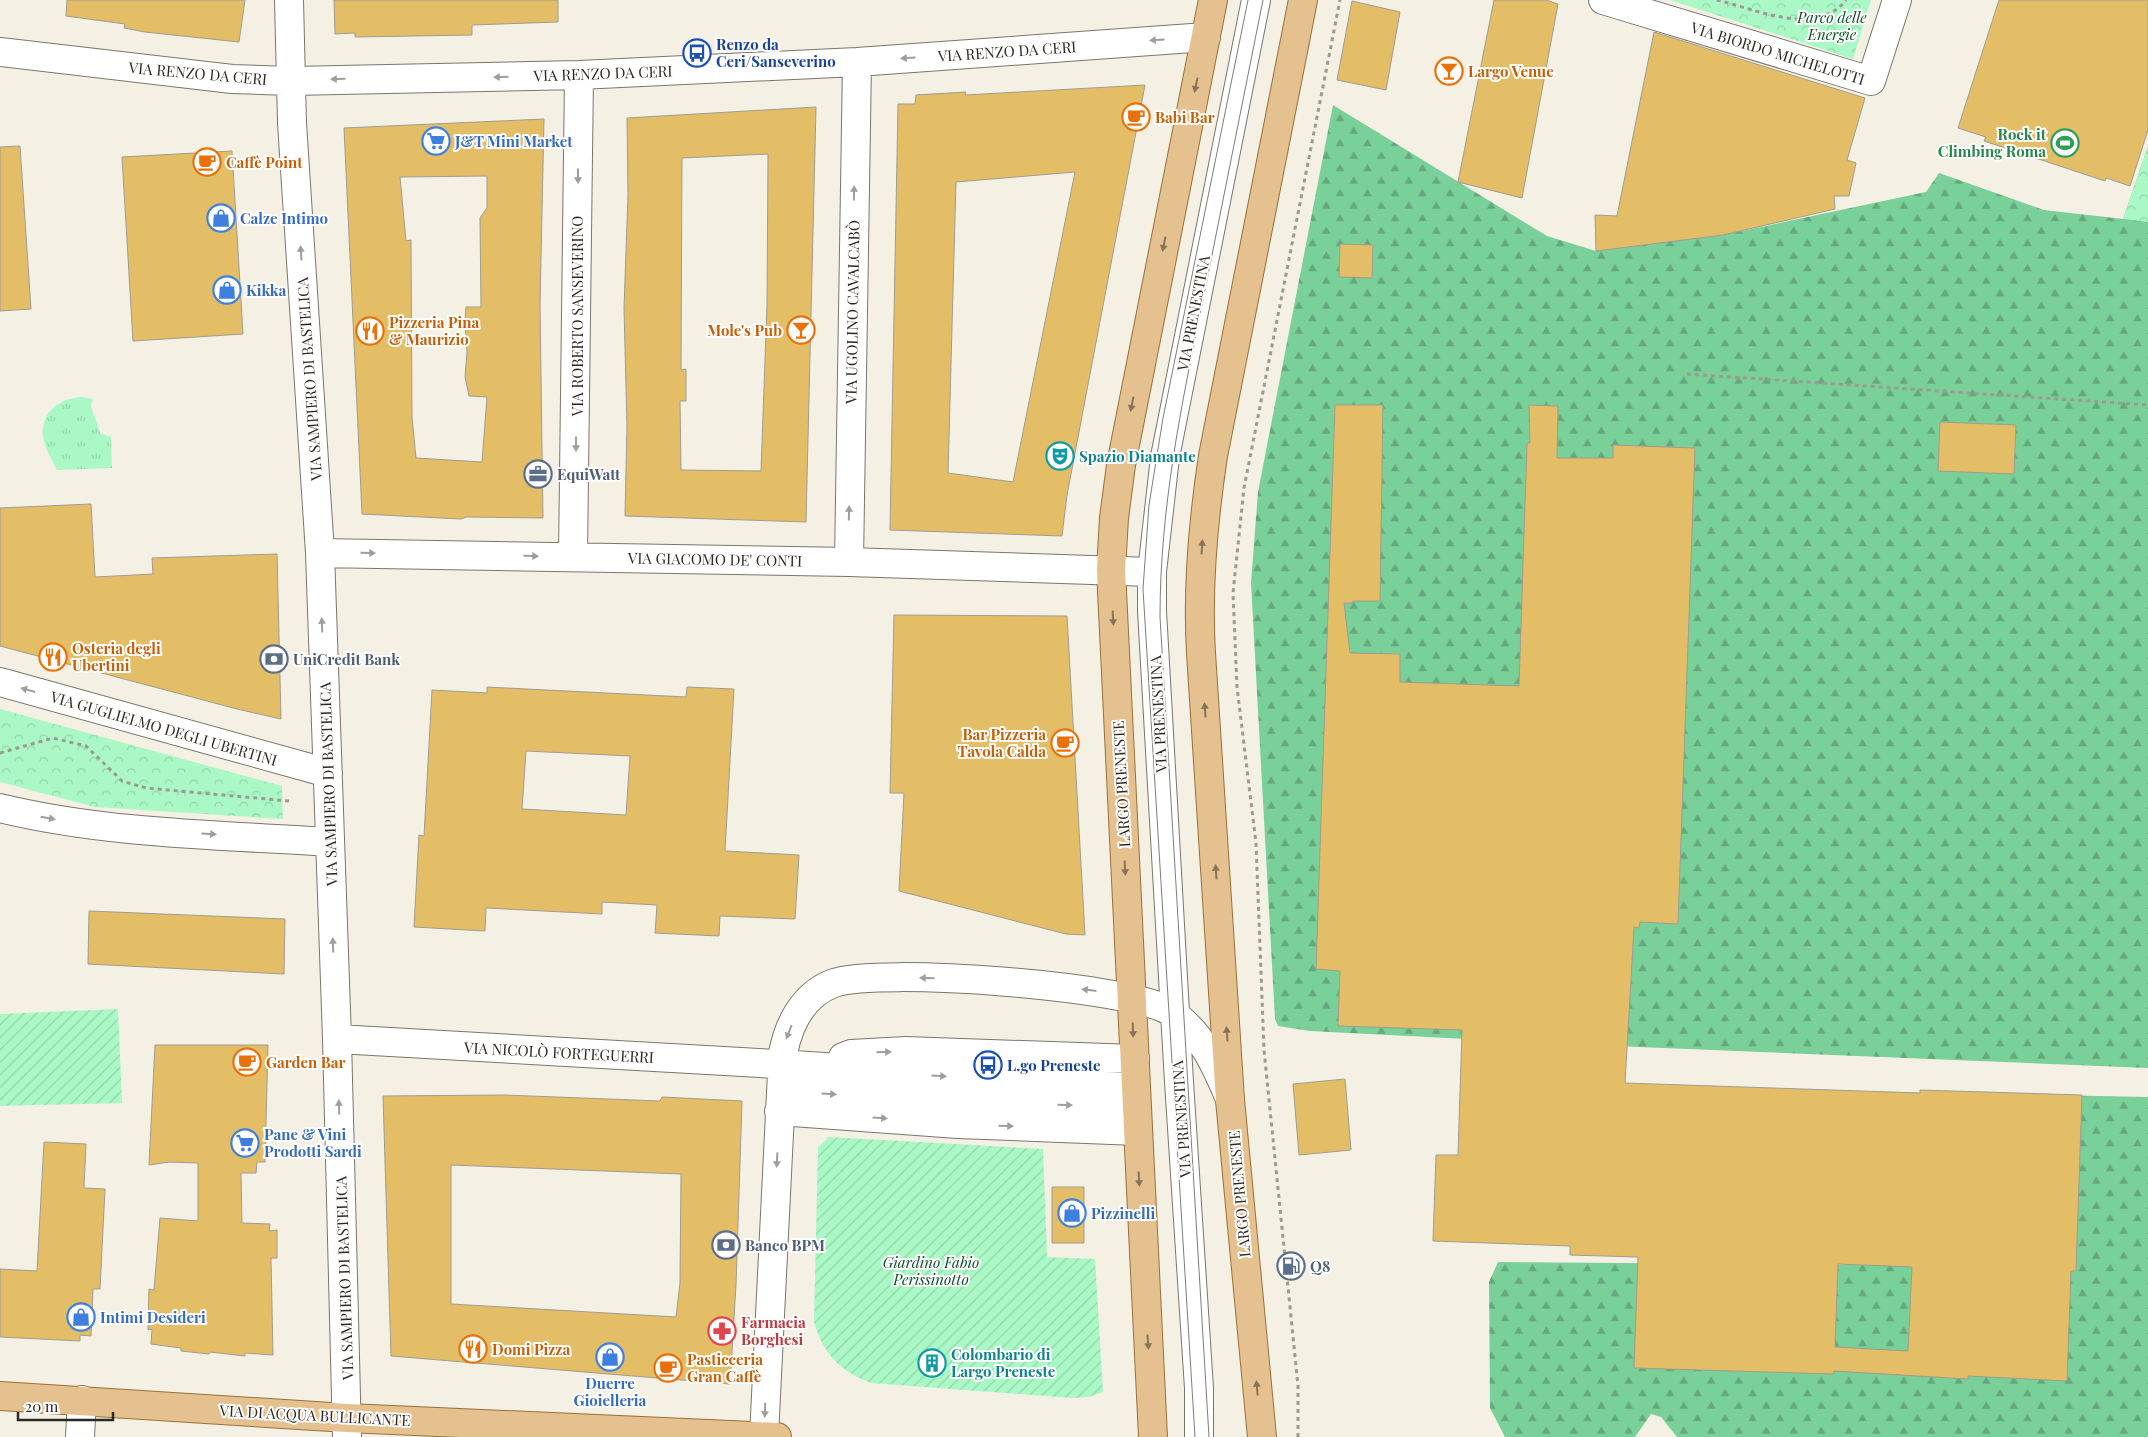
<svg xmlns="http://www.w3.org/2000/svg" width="2148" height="1437" font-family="'Playfair Display',serif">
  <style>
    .grass { fill: url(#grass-tufts) }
    .forest { fill: url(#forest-firs) }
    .park { fill: url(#park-crowns) }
    .garden { fill: url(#garden-furrows) }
    .building { fill: #e3be66; stroke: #a09c91; fill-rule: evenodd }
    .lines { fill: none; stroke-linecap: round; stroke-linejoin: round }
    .minor-casing { stroke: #7b766c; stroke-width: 30 }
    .major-casing { stroke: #987139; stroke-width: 30 }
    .path { stroke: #9e9a92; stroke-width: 3; stroke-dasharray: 4 4; stroke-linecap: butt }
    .minor { stroke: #fff; stroke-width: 28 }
    .major { stroke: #e5c18f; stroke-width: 28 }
    .tram { stroke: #817d76; stroke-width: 1 }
    .oneway { fill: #9f9e9c }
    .oneway2 { fill: #88745a }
    .labels { text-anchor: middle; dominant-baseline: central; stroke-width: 4; stroke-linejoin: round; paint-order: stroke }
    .park-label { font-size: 15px; font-style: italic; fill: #0a4e2c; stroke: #fefdfb }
    .transit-label { font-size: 15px; font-weight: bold; fill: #164399; stroke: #fefdfb; text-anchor: start }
    .street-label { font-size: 15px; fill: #2a2824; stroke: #fefdfb }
    .food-label { font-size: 15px; font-weight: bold; fill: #c56008; stroke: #fefdfb; text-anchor: start }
    .leisure-label { font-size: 15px; font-weight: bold; fill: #27864d; stroke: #fefdfb; text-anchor: end }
    .shop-label { font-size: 15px; font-weight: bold; fill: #366cbe; stroke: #fefdfb; text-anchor: start }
    .culture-label { font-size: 15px; font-weight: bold; fill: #0d838f; stroke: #fefdfb; text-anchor: start }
    .service-label { font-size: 15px; font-weight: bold; fill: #4e5e75; stroke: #fefdfb; text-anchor: start }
    .health-label { font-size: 15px; font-weight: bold; fill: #be3a42; stroke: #fefdfb; text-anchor: start }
  </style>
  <defs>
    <pattern id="grass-tufts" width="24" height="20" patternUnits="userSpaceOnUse" patternTransform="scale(1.25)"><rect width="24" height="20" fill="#aaf8c5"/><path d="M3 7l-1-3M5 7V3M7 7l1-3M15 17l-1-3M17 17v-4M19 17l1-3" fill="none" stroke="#92d5a9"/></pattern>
    <pattern id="forest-firs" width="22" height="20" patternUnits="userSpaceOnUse" patternTransform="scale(1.25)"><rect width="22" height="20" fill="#7ad099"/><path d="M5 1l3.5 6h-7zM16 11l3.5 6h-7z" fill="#64a97d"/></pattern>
    <pattern id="park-crowns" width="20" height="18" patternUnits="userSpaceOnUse" patternTransform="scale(1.25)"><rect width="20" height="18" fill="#aaf8c5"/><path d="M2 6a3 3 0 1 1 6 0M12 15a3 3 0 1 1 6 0" fill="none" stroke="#92d5a9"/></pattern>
    <pattern id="garden-furrows" width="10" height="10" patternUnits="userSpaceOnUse" patternTransform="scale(1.25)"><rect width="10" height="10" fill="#aaf8c5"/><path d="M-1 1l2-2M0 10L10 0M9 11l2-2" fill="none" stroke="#92d5a9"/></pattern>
  </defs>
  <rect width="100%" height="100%" fill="#f5f0e4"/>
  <path class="grass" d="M82,397L93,399L91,406L100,433L111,437L112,468L57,470C53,461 46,451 44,441C38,415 57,398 82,397Z"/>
  <path class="forest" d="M1333,105L1547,236L1596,251L1723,235L1926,192L1939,173L2044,210L2123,219L2148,146V1068L1565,1044L1310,1031L1278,1026L1275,1019L1251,583L1258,492Z
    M1878,1092L2148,1097V1437H1677L1661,1417L1651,1414L1635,1437H1505L1490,1408L1489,1282L1498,1262L1871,1265Z"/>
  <path class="park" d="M1670,0H1871L1853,59Z
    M2148,145V222L2123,219L2148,146Z
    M0,709L282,786L283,819L95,807L0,782Z"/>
  <path class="garden" d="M118,1009L122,1103L0,1106V1014Z
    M829,1137L1043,1149L1047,1257L1095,1259L1103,1392L1089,1397L1073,1398L871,1383C841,1372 823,1354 814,1322L818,1147Z"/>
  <path class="building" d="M67,0H245L239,42L145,32L124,28L125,24L66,16Z
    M334,0H558V22L472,25V35L355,37V33L335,34Z
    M1494,0H1546L1558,4L1522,198L1458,182Z
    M1999,0H2148V130L2130,186L2106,178L2105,181L1984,141L1986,137L1958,128Z
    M1352,1L1400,12L1386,90L1337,80Z
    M1654,32L1865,98L1847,160L1856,163L1849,196H1834L1835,209L1723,235L1596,251L1595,215L1617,216Z
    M1145,85L1067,495L1062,536L890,530L898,104H915L916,95L966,92L965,95ZM1075,172L1013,482L948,473L956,182Z
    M816,107L806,522L625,516L627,426L624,308L628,195L627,118ZM768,154L767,304L761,471L681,470L680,401H686V369L681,370L682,158Z
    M544,119L540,304L543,518L466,517L461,519L362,514L344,128ZM487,176V208L480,218L481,307H466L465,322L467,352L465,377L469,396L487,397L482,462L416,458L412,417L411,240L406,241L400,177Z
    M20,146L31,309L0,311V147Z
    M232,151L243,334L133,341L122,157Z
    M1340,244L1373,245L1372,278L1339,277Z
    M1335,405H1383L1380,601H1353V603H1344L1350,653L1400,654V682L1519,686L1527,443H1530L1529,405L1558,406L1557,458H1613V445L1695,448L1678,924L1640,922L1639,928L1634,927L1625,1083L1920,1093V1090L2082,1095L2076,1271H2071L2067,1381L1968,1376V1379L1834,1371L1833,1374L1634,1368L1638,1257L1570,1255V1246L1433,1241L1436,1155H1458L1462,1030L1338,1026L1340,971L1316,969ZM1838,1264L1912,1267L1908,1351L1835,1347Z
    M1940,422L2016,425L2014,474L1938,471Z
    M91,504L95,577L153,574L152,558L277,554L281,719L237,709L0,646V508Z
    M894,615L1067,616L1085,935L1066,934L899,891L904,793H890Z
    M487,687L686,697L687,687L734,689L725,851L799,855L795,919L720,916L719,936L655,933L657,905L602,902V914L486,908L485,931L414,927L419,835L424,836L432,690L487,693ZM526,751L630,756L626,815L522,809Z
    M89,911L285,919L284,974L88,964Z
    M155,1045H268L265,1162H257L256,1173H241L242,1223L270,1224L269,1231L277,1230V1258H271L273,1355L245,1353V1356L210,1352L209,1354L181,1351V1348L151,1344L152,1329L148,1330L149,1289L154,1290L160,1218L198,1221V1163L169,1162L149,1165Z
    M1345,1079L1351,1150L1299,1155L1293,1084Z
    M504,1095L660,1101L662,1097L742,1101L736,1285L730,1384L391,1356L383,1096ZM451,1165L681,1174L680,1283L676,1317L451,1304Z
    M44,1142L86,1144L84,1188L105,1189L100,1289H93L91,1336L80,1335V1341L0,1337V1269L37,1271Z
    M1052,1187H1084V1243H1052Z"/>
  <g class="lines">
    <g class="minor-casing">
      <path id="minor" d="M289,0L292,123L320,553L337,1039L347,1437
        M1603,0L1871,81L1897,0
        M0,52L232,79L291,81L579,75L857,62L1206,37
        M320,553L849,562L1152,572
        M573,556L579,75
        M849,562L857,62
        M0,682L328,773
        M0,808C108,834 220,835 330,842
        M337,1039L794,1065L1135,1088
        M843,1057L851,1054L906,1051L1135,1059
        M781,1091L964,1102L1136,1108
        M779,1111L958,1124L1137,1131
        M764,1436L783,1053C789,1023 804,994 834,983C878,967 1134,986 1171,1012C1202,1033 1216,1066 1230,1099
        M80,1437L82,1400
        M1199,1437V1388L1179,1082L1152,611V572L1165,457L1256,0"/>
    </g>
    <g class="major-casing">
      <path id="major" d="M0,1396L347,1418L777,1437
        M1153,1437L1111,570L1114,518L1121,465L1213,0
        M1262,1437L1230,1100L1201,653C1197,587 1203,522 1213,456L1303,0"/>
    </g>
    <path class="path" d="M1717,0C1755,9 1817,38 1846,0
      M1687,374L2148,405
      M0,753L53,738L86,746L122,781L146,788L289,801
      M1298,1437V1386L1264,1050L1256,843L1237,687L1233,593L1244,488L1340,0"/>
    <use href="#minor" class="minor"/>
    <use href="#major" class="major"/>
    <path class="tram" d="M1195,1437L1143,589L1149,505L1163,418L1248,0
      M1209,1437L1160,617C1160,509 1181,406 1203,300C1223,200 1243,100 1263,0"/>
  </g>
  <defs><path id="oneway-solid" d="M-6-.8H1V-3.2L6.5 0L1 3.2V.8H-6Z" transform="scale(1.25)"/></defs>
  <g class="oneway">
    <use href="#oneway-solid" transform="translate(1157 40) rotate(176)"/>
    <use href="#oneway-solid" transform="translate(908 58) rotate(176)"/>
    <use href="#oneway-solid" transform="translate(501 77) rotate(179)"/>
    <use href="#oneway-solid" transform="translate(338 79) rotate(179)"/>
    <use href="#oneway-solid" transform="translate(578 176) rotate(90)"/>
    <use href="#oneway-solid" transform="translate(854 193) rotate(-89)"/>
    <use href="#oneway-solid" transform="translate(301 253) rotate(-94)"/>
    <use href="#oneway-solid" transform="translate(576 444) rotate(90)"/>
    <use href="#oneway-solid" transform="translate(849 513) rotate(-89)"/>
    <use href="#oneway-solid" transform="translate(368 553) rotate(1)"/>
    <use href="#oneway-solid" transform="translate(531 556) rotate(1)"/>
    <use href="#oneway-solid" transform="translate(322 625) rotate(-92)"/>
    <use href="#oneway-solid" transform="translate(28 690) rotate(-164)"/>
    <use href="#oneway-solid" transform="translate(48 818) rotate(10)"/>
    <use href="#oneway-solid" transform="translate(209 834) rotate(4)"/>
    <use href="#oneway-solid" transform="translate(333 945) rotate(-92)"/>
    <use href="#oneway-solid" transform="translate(927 978) rotate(-179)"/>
    <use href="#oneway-solid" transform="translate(1089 990) rotate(-173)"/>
    <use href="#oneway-solid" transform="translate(789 1032) rotate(111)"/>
    <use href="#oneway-solid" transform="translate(884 1052) rotate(-2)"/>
    <use href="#oneway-solid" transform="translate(939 1076) rotate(4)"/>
    <use href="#oneway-solid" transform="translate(829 1094) rotate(3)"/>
    <use href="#oneway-solid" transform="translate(1065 1105) rotate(2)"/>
    <use href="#oneway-solid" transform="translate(339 1107) rotate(-92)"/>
    <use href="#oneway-solid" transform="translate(880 1118) rotate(4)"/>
    <use href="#oneway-solid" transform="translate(1006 1126) rotate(2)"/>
    <use href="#oneway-solid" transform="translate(777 1160) rotate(93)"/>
    <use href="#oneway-solid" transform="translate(765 1410) rotate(92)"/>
  </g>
  <g class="oneway2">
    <use href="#oneway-solid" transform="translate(1196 85) rotate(102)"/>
    <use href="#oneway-solid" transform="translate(1164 244) rotate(101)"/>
    <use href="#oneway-solid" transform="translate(1132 404) rotate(101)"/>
    <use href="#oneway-solid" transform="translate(1202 547) rotate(-86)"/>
    <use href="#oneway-solid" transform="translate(1113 618) rotate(87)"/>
    <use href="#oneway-solid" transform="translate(1205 710) rotate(-94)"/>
    <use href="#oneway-solid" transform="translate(1125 868) rotate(87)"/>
    <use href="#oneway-solid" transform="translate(1216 872) rotate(-94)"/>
    <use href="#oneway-solid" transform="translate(1133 1030) rotate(88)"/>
    <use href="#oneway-solid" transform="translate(1227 1034) rotate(-94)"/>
    <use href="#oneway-solid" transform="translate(1139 1179) rotate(87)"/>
    <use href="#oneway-solid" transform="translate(1148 1342) rotate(86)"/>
    <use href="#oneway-solid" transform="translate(1257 1388) rotate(-95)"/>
  </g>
  <defs>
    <g id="bus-ring" transform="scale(1.4375)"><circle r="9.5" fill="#fefdfb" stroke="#1a4fb4" stroke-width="1.5"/><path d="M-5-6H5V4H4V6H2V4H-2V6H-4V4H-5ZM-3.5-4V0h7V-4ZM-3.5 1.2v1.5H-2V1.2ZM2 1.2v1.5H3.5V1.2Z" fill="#1a4fb4"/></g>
    <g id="bar-ring" transform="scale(1.4375)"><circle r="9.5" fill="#fefdfb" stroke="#e8710a" stroke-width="1.5"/><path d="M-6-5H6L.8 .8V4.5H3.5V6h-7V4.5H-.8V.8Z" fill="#e8710a"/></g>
    <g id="cafe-ring" transform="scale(1.4375)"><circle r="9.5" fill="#fefdfb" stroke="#e8710a" stroke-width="1.5"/><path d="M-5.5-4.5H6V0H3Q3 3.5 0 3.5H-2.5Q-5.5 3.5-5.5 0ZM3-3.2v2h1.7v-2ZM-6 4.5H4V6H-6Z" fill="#e8710a"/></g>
    <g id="supermarket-ring" transform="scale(1.4375)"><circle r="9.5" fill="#fefdfb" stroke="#3f7fe0" stroke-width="1.5"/><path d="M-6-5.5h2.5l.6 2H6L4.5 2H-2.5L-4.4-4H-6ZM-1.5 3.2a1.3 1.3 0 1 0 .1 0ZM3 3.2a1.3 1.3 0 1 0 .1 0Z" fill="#3f7fe0"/></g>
    <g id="stadium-ring" transform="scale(1.4375)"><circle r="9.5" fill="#fefdfb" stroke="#2e9e5b" stroke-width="1.5"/><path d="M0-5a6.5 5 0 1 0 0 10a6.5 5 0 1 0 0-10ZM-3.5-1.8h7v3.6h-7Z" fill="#2e9e5b"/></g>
    <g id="shop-ring" transform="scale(1.4375)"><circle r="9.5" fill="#fefdfb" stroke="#3f7fe0" stroke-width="1.5"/><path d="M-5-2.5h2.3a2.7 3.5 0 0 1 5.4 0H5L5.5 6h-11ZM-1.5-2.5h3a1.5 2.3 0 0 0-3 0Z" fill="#3f7fe0"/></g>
    <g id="restaurant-ring" transform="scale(1.4375)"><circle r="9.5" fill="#fefdfb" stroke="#e8710a" stroke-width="1.5"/><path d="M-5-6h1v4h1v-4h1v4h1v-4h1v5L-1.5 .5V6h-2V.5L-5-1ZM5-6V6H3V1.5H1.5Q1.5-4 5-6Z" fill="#e8710a"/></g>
    <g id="theatre-ring" transform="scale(1.4375)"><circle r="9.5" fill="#fefdfb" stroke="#0f9aa8" stroke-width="1.5"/><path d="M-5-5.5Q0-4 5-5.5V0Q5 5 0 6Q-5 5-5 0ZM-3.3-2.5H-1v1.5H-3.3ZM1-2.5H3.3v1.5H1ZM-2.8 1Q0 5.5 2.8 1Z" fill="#0f9aa8"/></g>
    <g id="office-ring" transform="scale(1.4375)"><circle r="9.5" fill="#fefdfb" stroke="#5c6f8a" stroke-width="1.5"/><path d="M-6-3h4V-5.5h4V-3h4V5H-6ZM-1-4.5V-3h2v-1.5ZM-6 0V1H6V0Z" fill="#5c6f8a"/></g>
    <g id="bank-ring" transform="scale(1.4375)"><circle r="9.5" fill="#fefdfb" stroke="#5c6f8a" stroke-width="1.5"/><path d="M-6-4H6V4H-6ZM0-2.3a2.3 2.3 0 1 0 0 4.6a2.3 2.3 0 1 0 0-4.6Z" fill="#5c6f8a"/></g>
    <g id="fuel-ring" transform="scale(1.4375)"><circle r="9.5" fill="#fefdfb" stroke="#5c6f8a" stroke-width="1.5"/><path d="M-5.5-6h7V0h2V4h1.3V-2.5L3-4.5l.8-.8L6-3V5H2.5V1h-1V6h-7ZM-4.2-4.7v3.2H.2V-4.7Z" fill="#5c6f8a"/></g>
    <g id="pharmacy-ring" transform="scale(1.4375)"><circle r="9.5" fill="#fefdfb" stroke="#e0444e" stroke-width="1.5"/><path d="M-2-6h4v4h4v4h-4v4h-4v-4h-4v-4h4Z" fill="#e0444e"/></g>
    <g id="building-ring" transform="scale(1.4375)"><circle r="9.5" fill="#fefdfb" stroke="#0f9aa8" stroke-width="1.5"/><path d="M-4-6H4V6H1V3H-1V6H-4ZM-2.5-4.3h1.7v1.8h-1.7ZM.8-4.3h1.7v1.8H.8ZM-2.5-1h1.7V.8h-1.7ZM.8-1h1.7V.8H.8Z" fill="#0f9aa8"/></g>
  </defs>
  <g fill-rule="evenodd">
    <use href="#bus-ring" x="697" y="53"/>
    <use href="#bar-ring" x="1449" y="71"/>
    <use href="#cafe-ring" x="1136" y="117"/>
    <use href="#supermarket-ring" x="436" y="141"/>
    <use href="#stadium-ring" x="2065" y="143"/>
    <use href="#cafe-ring" x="207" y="162"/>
    <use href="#shop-ring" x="221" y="218"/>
    <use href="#shop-ring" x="227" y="290"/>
    <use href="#bar-ring" x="801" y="330"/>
    <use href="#restaurant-ring" x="370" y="331"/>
    <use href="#theatre-ring" x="1060" y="456"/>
    <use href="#office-ring" x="538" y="474"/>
    <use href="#restaurant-ring" x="53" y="657"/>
    <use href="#bank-ring" x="274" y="659"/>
    <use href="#cafe-ring" x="1065" y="743"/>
    <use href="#cafe-ring" x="247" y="1062"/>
    <use href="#bus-ring" x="988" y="1065"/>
    <use href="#supermarket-ring" x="245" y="1143"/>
    <use href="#shop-ring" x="1072" y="1213"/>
    <use href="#bank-ring" x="726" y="1245"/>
    <use href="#fuel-ring" x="1291" y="1266"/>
    <use href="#shop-ring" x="81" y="1317"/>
    <use href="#pharmacy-ring" x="722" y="1331"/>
    <use href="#restaurant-ring" x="473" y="1349"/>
    <use href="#shop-ring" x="610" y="1357"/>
    <use href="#building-ring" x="932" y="1363"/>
    <use href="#cafe-ring" x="668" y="1368"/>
  </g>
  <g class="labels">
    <g class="park-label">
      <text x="1832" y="17">Parco delle<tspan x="1832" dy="17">Energie</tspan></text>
      <text x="931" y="1262">Giardino Fabio<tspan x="931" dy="17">Perissinotto</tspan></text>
    </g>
    <g class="transit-label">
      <text x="716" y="44">Renzo da<tspan x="716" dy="17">Ceri/Sanseverino</tspan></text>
      <text x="1007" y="1065">L.go Preneste</text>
    </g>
    <g class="street-label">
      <text transform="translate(1007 51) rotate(-4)">VIA RENZO DA CERI</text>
      <text transform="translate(1778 53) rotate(17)">VIA BIORDO MICHELOTTI</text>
      <text transform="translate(198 73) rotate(5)">VIA RENZO DA CERI</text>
      <text transform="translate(603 73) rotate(-2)">VIA RENZO DA CERI</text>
      <text transform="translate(852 312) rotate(-89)">VIA UGOLINO CAVALCABÒ</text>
      <text transform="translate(1193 313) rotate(-79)">VIA PRENESTINA</text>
      <text transform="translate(577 316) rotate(-90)">VIA ROBERTO SANSEVERINO</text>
      <text transform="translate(309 379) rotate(-94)">VIA SAMPIERO DI BASTELICA</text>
      <text transform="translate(715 559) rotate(1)">VIA GIACOMO DE' CONTI</text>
      <text transform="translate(1158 714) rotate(-93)">VIA PRENESTINA</text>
      <text transform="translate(164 728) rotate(16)">VIA GUGLIELMO DEGLI UBERTINI</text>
      <text transform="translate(328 784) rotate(-92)">VIA SAMPIERO DI BASTELICA</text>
      <text transform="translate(1121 784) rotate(-93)">LARGO PRENESTE</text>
      <text transform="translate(559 1052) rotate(3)">VIA NICOLÒ FORTEGUERRI</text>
      <text transform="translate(1181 1119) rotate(-94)">VIA PRENESTINA</text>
      <text transform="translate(1239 1194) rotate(-95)">LARGO PRENESTE</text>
      <text transform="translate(344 1278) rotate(-92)">VIA SAMPIERO DI BASTELICA</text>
      <text transform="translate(315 1415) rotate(3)">VIA DI ACQUA BULLICANTE</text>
    </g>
    <g class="food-label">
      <text x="1468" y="71">Largo Venue</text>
      <text x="1155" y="117">Babi Bar</text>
      <text x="226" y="162">Caffè Point</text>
      <text x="389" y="322">Pizzeria Pina<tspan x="389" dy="17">&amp; Maurizio</tspan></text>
      <text x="782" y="330" text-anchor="end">Mole's Pub</text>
      <text x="72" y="648">Osteria degli<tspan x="72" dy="17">Ubertini</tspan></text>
      <text x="1046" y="734" text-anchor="end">Bar Pizzeria<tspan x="1046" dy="17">Tavola Calda</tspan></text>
      <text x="266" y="1062">Garden Bar</text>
      <text x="492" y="1349">Domi Pizza</text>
      <text x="687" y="1359">Pasticceria<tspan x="687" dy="17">Gran Caffè</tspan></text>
    </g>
    <g class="leisure-label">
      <text x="2046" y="134">Rock it<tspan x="2046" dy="17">Climbing Roma</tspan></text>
    </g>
    <g class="shop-label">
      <text x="455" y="141">J&amp;T Mini Market</text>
      <text x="240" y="218">Calze Intimo</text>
      <text x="246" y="290">Kikka</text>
      <text x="264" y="1134">Pane &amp; Vini<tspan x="264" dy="17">Prodotti Sardi</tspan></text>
      <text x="1091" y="1213">Pizzinelli</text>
      <text x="100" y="1317">Intimi Desideri</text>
      <text x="610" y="1383" text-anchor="middle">Duerre<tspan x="610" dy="17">Gioielleria</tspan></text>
    </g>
    <g class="culture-label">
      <text x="1079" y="456">Spazio Diamante</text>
      <text x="951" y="1354">Colombario di<tspan x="951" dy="17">Largo Preneste</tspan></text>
    </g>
    <g class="service-label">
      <text x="557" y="474">EquiWatt</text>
      <text x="293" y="659">UniCredit Bank</text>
      <text x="745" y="1245">Banco BPM</text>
      <text x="1310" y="1266">Q8</text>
    </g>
    <g class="health-label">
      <text x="741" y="1322">Farmacia<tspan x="741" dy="17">Borghesi</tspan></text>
    </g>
  </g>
  <path d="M18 1412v8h95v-8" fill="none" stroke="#2a2824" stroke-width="2.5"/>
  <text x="25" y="1412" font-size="15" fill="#2a2824" stroke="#fefdfb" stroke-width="4" paint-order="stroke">20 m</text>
</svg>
